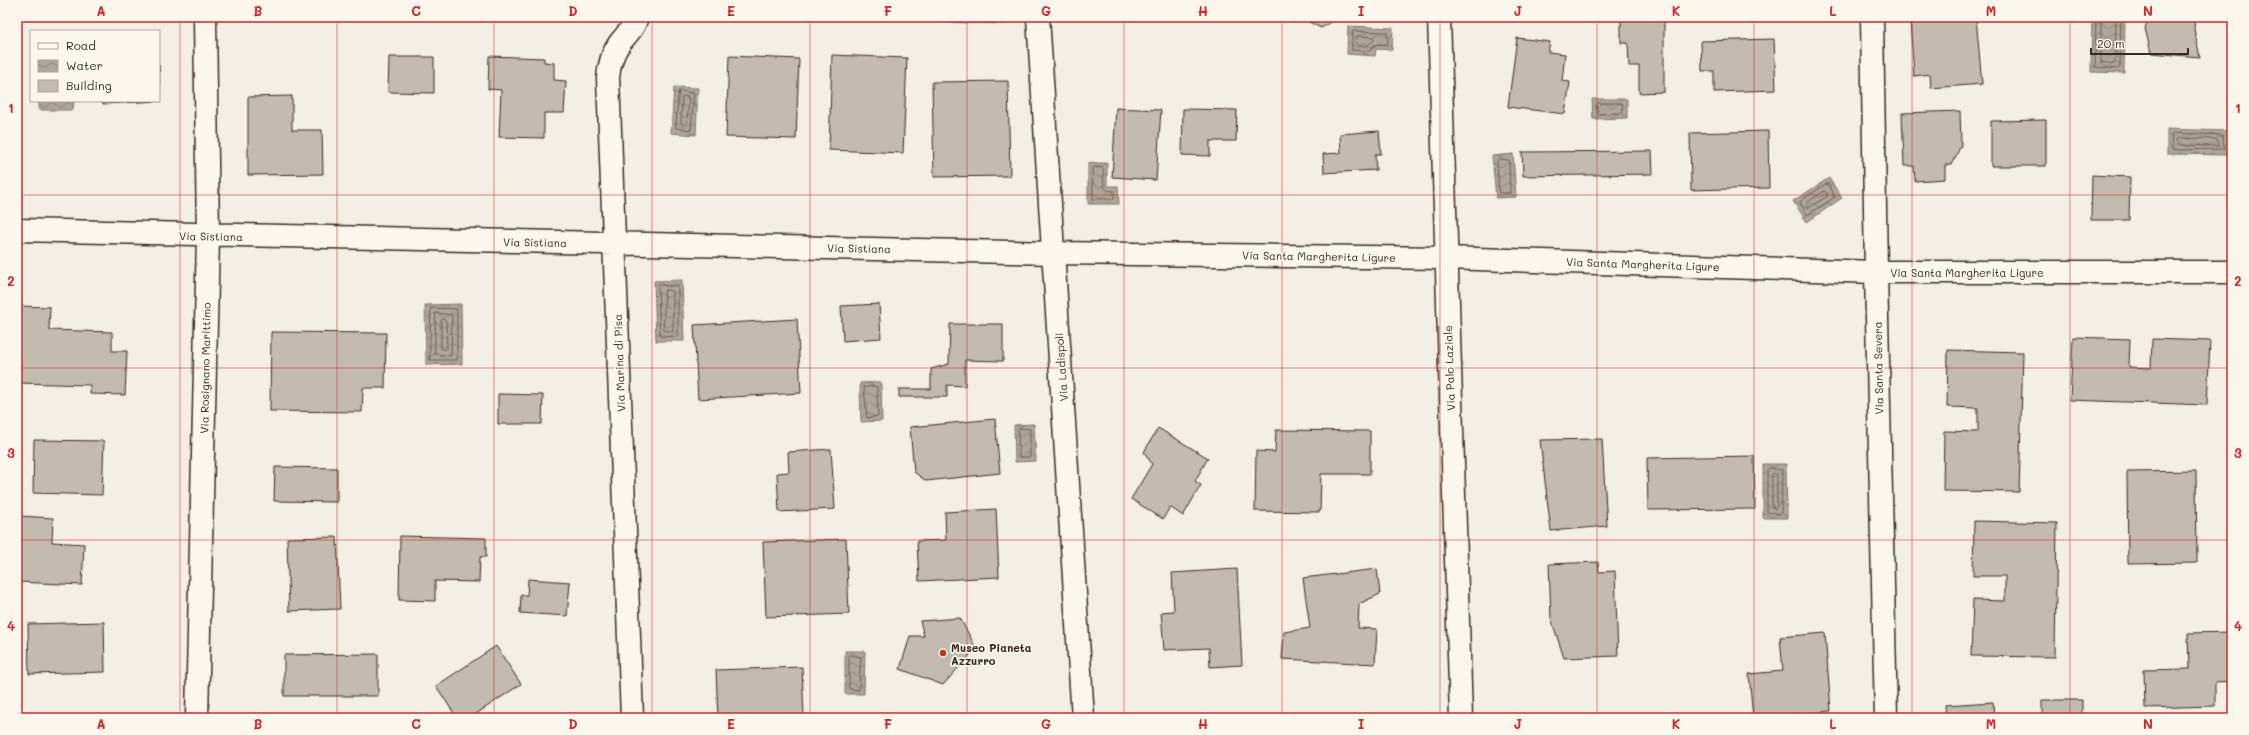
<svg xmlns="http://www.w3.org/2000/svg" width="2249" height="735" font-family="Mali,sans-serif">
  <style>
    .water { fill: url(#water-waves); stroke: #817468 }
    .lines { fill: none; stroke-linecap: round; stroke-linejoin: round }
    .shore { stroke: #695c50; stroke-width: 1 }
    .building { fill: #c3bbb0; stroke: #3b2a1e }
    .minor-casing { stroke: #3b2a1e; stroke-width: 25 }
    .minor { stroke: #fbf7ec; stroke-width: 22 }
    .grid { fill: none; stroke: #d62828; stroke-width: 1; stroke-opacity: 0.55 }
    .poi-dot { fill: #c8321e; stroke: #fbf7ec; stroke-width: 1.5 }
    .labels { text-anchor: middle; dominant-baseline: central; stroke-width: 3.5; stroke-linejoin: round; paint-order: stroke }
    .street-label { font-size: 11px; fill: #3b2a1e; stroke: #fbf7ec }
    .poi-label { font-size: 11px; font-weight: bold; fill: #3b2a1e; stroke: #fbf7ec; text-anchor: start }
    .neatline { fill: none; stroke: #d62828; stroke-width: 1.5 }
    .grid-label { font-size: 13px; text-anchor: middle; font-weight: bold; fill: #d62828 }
  </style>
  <defs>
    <pattern id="water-waves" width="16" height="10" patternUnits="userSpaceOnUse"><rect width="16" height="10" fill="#afa69a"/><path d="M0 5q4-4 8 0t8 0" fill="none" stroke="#90877d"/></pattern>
  </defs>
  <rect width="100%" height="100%" fill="#f3efe4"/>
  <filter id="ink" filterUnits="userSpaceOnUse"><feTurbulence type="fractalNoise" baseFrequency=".025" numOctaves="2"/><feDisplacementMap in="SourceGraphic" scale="8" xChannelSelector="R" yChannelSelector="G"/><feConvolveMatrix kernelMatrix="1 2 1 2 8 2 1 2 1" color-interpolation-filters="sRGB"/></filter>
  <g filter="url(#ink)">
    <path class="water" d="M935,17H1006L1005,24L935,22Z
      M1740,17H1795V18L1740,21Z
      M2092,17H2125L2124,73L2091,72Z
      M1348,26L1393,28L1392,50L1376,49L1375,56L1347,54Z
      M674,87L698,88L696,135L671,133Z
      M1592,99H1627V118L1593,119Z
      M39,101H74L73,110H39Z
      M2167,129L2229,131L2228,155L2167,154Z
      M1513,154L1516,197L1496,198L1492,156Z
      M1088,163H1107V186H1118L1119,204H1088Z
      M1829,178L1842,198L1807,222L1793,201Z
      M682,280L684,341H656L654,281Z
      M461,304L462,364L426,365L425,305Z
      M881,382L882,421L861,422L860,383Z
      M1034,424L1036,461L1015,462L1014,425Z
      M1763,464H1786L1787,518H1763Z
      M845,651H865L864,694H845Z"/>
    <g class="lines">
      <path class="shore" d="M939,17L1000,20L1002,17
        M2096,17L2095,67L2118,69L2120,67L2121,17
        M2101,17V62L2113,64L2115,62L2116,17
        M1353,31L1387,32L1388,44L1374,45L1370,51L1352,50Z
        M1358,36L1373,37L1375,39L1367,46H1358L1356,44Z
        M679,91L694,93L691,130L676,128Z
        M684,96L689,98L687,123L685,125L681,123L682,98Z
        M1598,103H1622L1623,113L1598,114L1596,105Z
        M2173,133L2223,135L2224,149L2172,150L2171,135Z
        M2178,138L2217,139L2219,144L2217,146L2178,145L2176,140Z
        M1499,159L1509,160L1510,193H1499L1497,161Z
        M1094,167L1103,168L1104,187L1107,190L1114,191V199H1093L1092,169Z
        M1826,184L1829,185L1835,197L1807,215L1800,202Z
        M1825,191L1828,196L1808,208L1807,203Z
        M660,285L678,286V337L660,336L658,287Z
        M665,290L673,291V332L664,330Z
        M431,308L457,309V360H430Z
        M436,313L452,315L451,356L435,354Z
        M443,319L446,321L447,348L445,350L441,348V321Z
        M875,386L877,388L878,416L867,418L864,388Z
        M1020,428L1030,429V457H1019L1018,430Z
        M1769,468L1782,470L1781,514L1767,512V470Z
        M1774,473L1777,475V507L1775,509L1772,507V475Z
        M851,655L861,657L859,690L849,689V657Z"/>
    </g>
    <path class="building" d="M67,17H123L67,21Z
      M1299,17H1340L1321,28Z
      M1621,17H1664V92L1639,93V66H1629L1628,43H1621Z
      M1962,17H1976L1982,84L1931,88L1930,74L1914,76L1910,21Z
      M2149,17H2195L2194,29L2200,57L2151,53L2145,28Z
      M1517,38L1550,42L1548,52L1565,54L1562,81L1570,82L1565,114L1508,107Z
      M1774,39L1776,90L1714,92V71H1702L1701,41Z
      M832,55L907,58L903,153L829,150Z
      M489,56L544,58V62L554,63V80L566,81L564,113H544V138L499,137L501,90L488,89Z
      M729,56L799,59L796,139L726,137Z
      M389,57H434V93L388,92Z
      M159,65L160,101L103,104L102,101H159Z
      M1008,81L1010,176L934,177L932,82Z
      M292,96V130H322L323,174L248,175V97Z
      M1116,108L1161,110L1156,180L1112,177Z
      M1183,109L1237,110L1236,141H1210V156L1182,155Z
      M1960,111L1961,145L1952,165H1945V179L1915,181L1914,166H1904L1902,113Z
      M2046,120V166H1991V121Z
      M1379,131L1381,154H1375L1376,170L1324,173L1323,154L1341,153L1340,134Z
      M1768,131L1769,188L1691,190L1690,133Z
      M1652,151L1653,174L1523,176L1522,152Z
      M2092,175L2130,177L2129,220H2091Z
      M879,304L881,338L843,341L841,306Z
      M17,306L50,307L49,330L112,332V351H127L125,395L90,394V385L17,383Z
      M797,319L801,393L698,399L694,325Z
      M950,324H1003V361L965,360V386L947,385V397H899V389H931V369L949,364Z
      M271,332L386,333L385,388H363L362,412L270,411Z
      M2073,337L2130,339L2129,367L2151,368L2152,339L2210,341L2207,405L2070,400Z
      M1948,350L2023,352L2019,492L1943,491L1944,431L1978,432V408L1947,407Z
      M498,394L543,395L542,424H498Z
      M995,419L1000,473L926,481L914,472L910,427Z
      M1158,428L1208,458L1195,481L1201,485L1183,516L1170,507L1163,519L1131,499L1152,464L1144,452Z
      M1276,430L1370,431V474H1321L1320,512L1255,511L1256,451L1275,452Z
      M1602,439L1607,526L1551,531L1540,440Z
      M34,440L104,441L102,495L33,493Z
      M831,449L835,509L779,512L777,473L789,472L788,452Z
      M1754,456L1755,509L1648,510L1647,458Z
      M275,467L337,468V502L274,501Z
      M2196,471L2197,563L2128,564L2127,472Z
      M996,509L999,577L919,581L917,541L946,540L945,512Z
      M19,516L53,518L52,542L84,544L82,585L18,582L17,594Z
      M1974,521L2057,523L2055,657L1971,656L1973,600L2005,601V576H1973Z
      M400,536L486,538V557H480L479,582L435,581V601L399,600Z
      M337,537L340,609L289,611L287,538Z
      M846,539L849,614L766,617L763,542Z
      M1598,562L1599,572L1615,571L1618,656L1564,658L1551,618L1549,564Z
      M1237,569L1242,665L1210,667L1209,648L1164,650L1161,612L1174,611L1172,573Z
      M1377,569L1380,594L1359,604L1358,628L1377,629L1375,664L1282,659L1284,632L1310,628L1303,578Z
      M528,579L570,582L567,616L520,613L521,595H527Z
      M960,618L976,648L943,685L900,669L910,636H924L920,621Z
      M104,622L105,672L29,674L28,624Z
      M2232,632V681L2215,682V706L2145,708L2144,670L2189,669L2188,633Z
      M1825,633L1831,711L1753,718L1749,674L1783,671L1780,637Z
      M496,646L521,684L470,718H457L436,686Z
      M378,654V696H284V655Z
      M802,667L804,718H718L716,670Z
      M2042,700H2082V718H2042Z
      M1993,702L1994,718H1946L1945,705Z"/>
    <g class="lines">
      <g class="minor-casing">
        <path id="minor" d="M1038,17L1083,718
          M1439,17L1461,718
          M1872,17L1876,272L1886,718
          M17,230L1054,253L1446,258L1876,272H2232
          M197,718L208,236L205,17
          M632,718L608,78C609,66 612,54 619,44C626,35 634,28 637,17"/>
      </g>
      <use href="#minor" class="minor"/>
    </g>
  </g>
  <path class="grid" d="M180,17V718M337,17V718M494,17V718M652,17V718M810,17V718M967,17V718M1124,17V718M1282,17V718M1440,17V718M1597,17V718M1754,17V718M1912,17V718M2070,17V718M17,195H2232M17,368H2232M17,540H2232"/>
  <circle class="poi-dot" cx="943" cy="653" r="4"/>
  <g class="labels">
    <g class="street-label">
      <text transform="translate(211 236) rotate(1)">Via Sistiana</text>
      <text transform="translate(535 242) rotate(1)">Via Sistiana</text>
      <text transform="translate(859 248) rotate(1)">Via Sistiana</text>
      <text transform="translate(1319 256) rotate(1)">Via Santa Margherita Ligure</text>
      <text transform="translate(1643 264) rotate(2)">Via Santa Margherita Ligure</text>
      <text x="1967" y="272">Via Santa Margherita Ligure</text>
      <text transform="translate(619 363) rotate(-92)">Via Marina di Pisa</text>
      <text transform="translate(1061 367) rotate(-94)">Via Ladispoli</text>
      <text transform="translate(205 368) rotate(-89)">Via Rosignano Marittimo</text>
      <text transform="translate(1449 368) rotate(-92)">Via Palo Laziale</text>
      <text transform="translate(1878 368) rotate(-91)">Via Santa Severa</text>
    </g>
    <g class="poi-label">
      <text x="951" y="647">Museo Pianeta<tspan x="951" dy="13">Azzurro</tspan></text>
    </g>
  </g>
  <rect width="2249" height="735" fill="none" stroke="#fbf7ec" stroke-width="44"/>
  <rect x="30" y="30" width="130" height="72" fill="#fbf7ec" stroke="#aea59a"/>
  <rect x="38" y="43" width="20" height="6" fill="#fbf7ec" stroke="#aea59a"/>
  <text x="66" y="50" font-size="12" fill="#3b2a1e">Road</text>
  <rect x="38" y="60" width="20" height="12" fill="url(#water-waves)" stroke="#aea59a"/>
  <text x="66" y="70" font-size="12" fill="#3b2a1e">Water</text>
  <rect x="38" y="80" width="20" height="12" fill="#c3bbb0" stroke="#aea59a"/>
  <text x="66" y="90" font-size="12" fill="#3b2a1e">Building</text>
  <path d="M2091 48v6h97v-6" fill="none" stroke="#3b2a1e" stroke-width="2"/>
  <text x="2097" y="48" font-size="12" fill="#3b2a1e" stroke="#fbf7ec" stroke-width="3" paint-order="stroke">20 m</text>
  <rect x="22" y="22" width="2205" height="691" class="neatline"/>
  <g class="grid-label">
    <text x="101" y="16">A</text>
    <text x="258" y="16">B</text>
    <text x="416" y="16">C</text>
    <text x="573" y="16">D</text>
    <text x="731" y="16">E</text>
    <text x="888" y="16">F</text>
    <text x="1046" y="16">G</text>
    <text x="1203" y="16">H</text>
    <text x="1361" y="16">I</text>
    <text x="1518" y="16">J</text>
    <text x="1676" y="16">K</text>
    <text x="1833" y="16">L</text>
    <text x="1991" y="16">M</text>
    <text x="2148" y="16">N</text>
    <text x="11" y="113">1</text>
    <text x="2238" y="113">1</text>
    <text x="11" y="286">2</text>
    <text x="2238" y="286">2</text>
    <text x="11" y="458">3</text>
    <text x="2238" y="458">3</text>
    <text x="11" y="631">4</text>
    <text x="2238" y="631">4</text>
    <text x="101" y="729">A</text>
    <text x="258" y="729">B</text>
    <text x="416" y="729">C</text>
    <text x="573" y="729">D</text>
    <text x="731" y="729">E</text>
    <text x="888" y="729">F</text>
    <text x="1046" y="729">G</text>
    <text x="1203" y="729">H</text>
    <text x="1361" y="729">I</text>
    <text x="1518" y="729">J</text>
    <text x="1676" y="729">K</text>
    <text x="1833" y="729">L</text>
    <text x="1991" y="729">M</text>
    <text x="2148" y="729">N</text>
  </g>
</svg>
